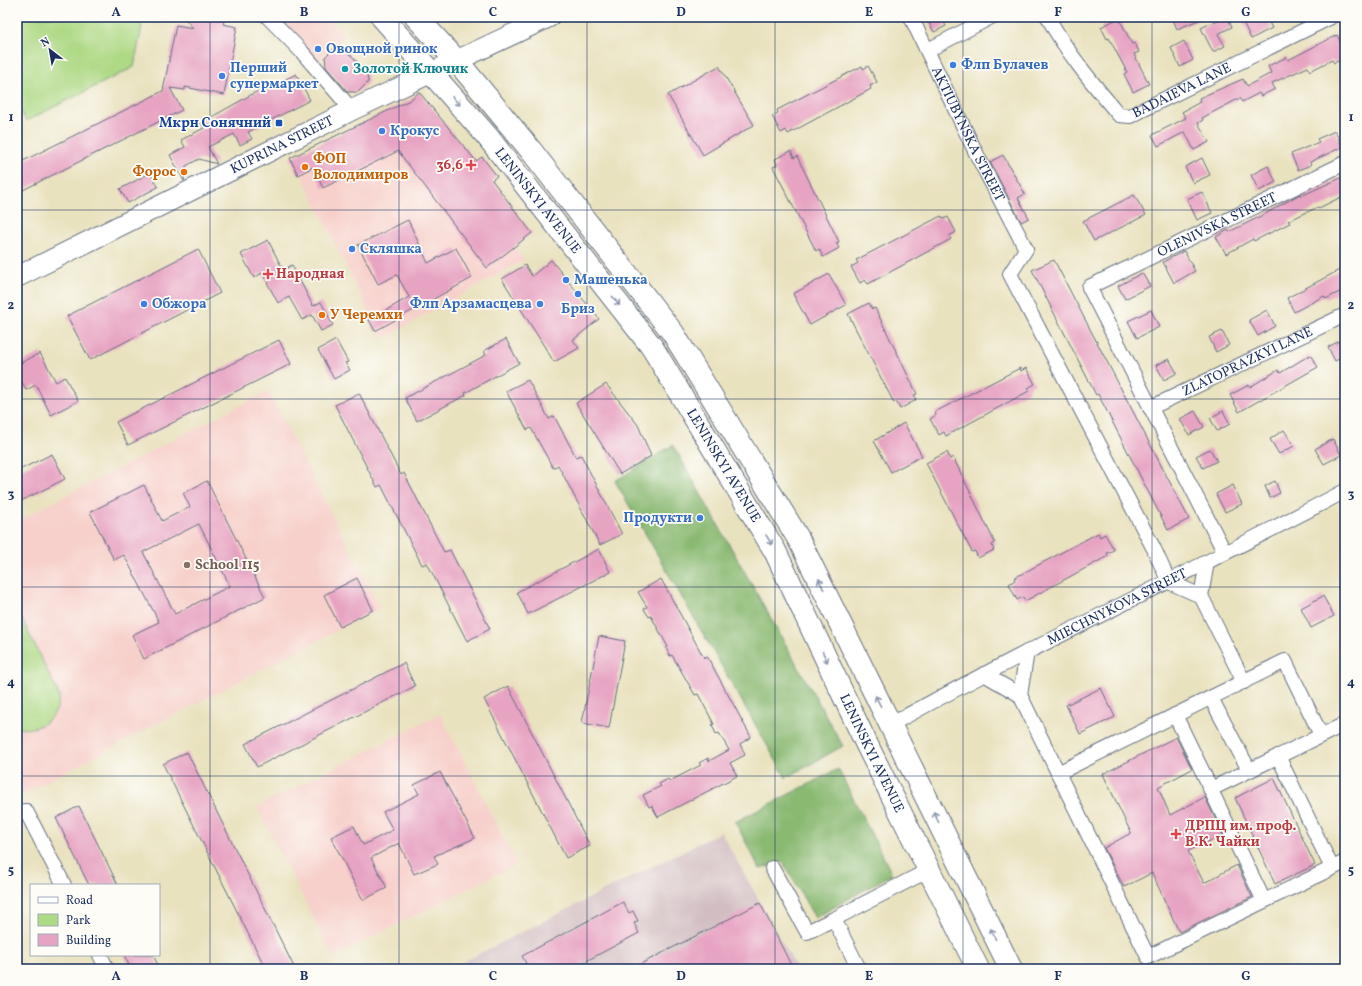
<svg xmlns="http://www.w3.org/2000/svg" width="1362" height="986" font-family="Vollkorn,serif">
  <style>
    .built { fill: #f7d0cb }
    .industrial { fill: #d2bec2 }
    .green { fill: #aed985; stroke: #648472 }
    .forest { fill: #8ab972; stroke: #527468 }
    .building { fill: #e7a3c2; fill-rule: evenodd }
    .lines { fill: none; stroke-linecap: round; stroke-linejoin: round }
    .street-casing { stroke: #636e80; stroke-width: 16 }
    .secondary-casing { stroke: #636e80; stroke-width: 22 }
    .primary-casing { stroke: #636e80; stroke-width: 24 }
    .street { stroke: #fff; stroke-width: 14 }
    .secondary { stroke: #fff; stroke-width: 20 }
    .primary { stroke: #fff; stroke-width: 22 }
    .oneway { stroke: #8d97ae }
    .grid { fill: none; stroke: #1b2f5e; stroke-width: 1; stroke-opacity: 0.55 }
    .shop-dot { fill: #3f7fe0; stroke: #fdfcf7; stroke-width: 1.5 }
    .culture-dot { fill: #0f9aa8; stroke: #fdfcf7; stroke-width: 1.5 }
    .transit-dot { fill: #1a4fb4; stroke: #fdfcf7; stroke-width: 1.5 }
    .health-dot { fill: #e0444e; stroke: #fdfcf7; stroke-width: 1.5 }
    .food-dot { fill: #e8710a; stroke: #fdfcf7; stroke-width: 1.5 }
    .education-dot { fill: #8d6e63; stroke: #fdfcf7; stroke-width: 1.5 }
    .labels { text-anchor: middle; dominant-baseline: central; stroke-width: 3.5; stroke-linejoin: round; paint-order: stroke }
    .shop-label { font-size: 14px; font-weight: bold; fill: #366cbe; stroke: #fdfcf7; text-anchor: start }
    .culture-label { font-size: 14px; font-weight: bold; fill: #0d838f; stroke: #fdfcf7; text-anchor: start }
    .street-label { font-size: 14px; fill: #1b2f5e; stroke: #fdfcf7 }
    .transit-label { font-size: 14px; font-weight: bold; fill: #164399; stroke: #fdfcf7; text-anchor: end }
    .food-label { font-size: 14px; font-weight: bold; fill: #c56008; stroke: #fdfcf7; text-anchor: start }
    .health-label { font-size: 14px; font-weight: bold; fill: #be3a42; stroke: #fdfcf7; text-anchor: start }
    .education-label { font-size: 14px; font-weight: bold; fill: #785e54; stroke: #fdfcf7; text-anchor: start }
    .neatline { fill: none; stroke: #1b2f5e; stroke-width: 1.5 }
    .grid-label { font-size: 13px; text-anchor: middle; font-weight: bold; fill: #1b2f5e }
  </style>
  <rect width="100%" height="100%" fill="#fdfcf7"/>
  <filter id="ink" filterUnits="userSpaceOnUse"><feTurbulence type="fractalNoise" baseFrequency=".025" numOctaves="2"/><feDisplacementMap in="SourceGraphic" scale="8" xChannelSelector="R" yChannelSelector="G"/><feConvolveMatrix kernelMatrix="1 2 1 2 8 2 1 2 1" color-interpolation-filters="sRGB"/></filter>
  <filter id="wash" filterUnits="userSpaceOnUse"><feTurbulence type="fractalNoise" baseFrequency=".012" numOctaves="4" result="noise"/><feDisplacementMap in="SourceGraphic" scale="16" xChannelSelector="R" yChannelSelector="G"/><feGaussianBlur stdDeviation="0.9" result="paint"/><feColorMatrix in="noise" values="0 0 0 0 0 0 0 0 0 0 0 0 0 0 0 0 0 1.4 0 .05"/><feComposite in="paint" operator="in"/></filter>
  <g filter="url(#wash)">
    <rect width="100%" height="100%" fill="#e9e2bf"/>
    <path class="built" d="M273,17H327L345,36L317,62Z
      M410,110L524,260L382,339L297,165Z
      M268,391L380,608L19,796L17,792V521Z
      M440,714L517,864L333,957L257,807Z"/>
    <path class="industrial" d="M721,832L797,969H449Z"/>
    <path class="green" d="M17,17H132L142,26L134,67L26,121L17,104Z
      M17,609L59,695C60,718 39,732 17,728Z"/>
    <path class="forest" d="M673,445L843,746L786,778L615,481Z
      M838,769L892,874L815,918L783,862L760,869L735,822Z"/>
    <g id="blocks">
      <path class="building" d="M184,17H209L224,20L223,24L237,27L224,95L185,87V90L170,88L182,110L21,191L17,183V164L163,91L176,25L193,28Z
        M926,17H941L946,26L934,32Z
        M1172,17H1206L1177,29Z
        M1224,17H1227L1232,27L1218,34L1225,46L1213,52L1201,28Z
        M1247,17H1266L1272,28L1251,39L1242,20Z
        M1119,18L1132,44L1135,43L1139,52L1134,54L1149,84L1133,92L1124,74L1127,72L1109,38L1107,39L1101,27Z
        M1337,35L1345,52V58L1334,63L1332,60L1310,71L1308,67L1272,83L1275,89L1261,96L1259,93L1242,102L1240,98L1202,118L1203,120L1198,123L1209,142L1194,150L1185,132L1158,146L1152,135L1186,118L1182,112L1200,102L1199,98L1243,79L1247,86L1271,73L1268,66L1287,57L1288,60Z
        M1184,41L1193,60L1180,67L1171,48Z
        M333,49L343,50L352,56L367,73L368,82L358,92H348L326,67L325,57Z
        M719,66L754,125L703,155L668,95Z
        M862,66L863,69L868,66L877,82L870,86L871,89L788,134L786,130L781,133L772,116L778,113L777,110Z
        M296,74L310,100L248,132L252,139L240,145L234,134L208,147L217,164L199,159L186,166L184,181L170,155L185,147L181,140L204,128L201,123L272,83L273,86Z
        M419,92L476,161L482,157L497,176L492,180L532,233L487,268L398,151L323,188L313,167L298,175L290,158L410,100Z
        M1335,131L1342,147L1310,162L1311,165L1298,170L1291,154L1319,142L1317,139Z
        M791,151L794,158L797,156L839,242L836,243L839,248L823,257L819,249L816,251L773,167L777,165L775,159Z
        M1003,155L1025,194L1018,198L1029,218L1021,222L990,162Z
        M1202,158L1210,175L1193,183L1185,167Z
        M1268,166L1276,182L1259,191L1251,175Z
        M150,173L158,187L128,203L120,189Z
        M1345,176V195L1319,208L1318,207L1288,221L1290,223L1254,241L1253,239L1226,254L1216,237L1228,230L1229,232L1265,214L1300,194L1301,196Z
        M1202,192L1212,213L1197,220L1187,199Z
        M1134,195L1146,215L1094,241L1083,221Z
        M941,216L943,219L948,217L956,232L949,236L951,239L868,284L865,280L860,283L851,267L858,263L856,260Z
        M408,220L428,263L456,248L472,278L375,331L369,320L409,297L397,275L378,284L358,245Z
        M268,240L283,270L292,265L313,306L321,302L333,325L321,331L312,315L302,320L289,297L278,303L262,273L254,278L241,254Z
        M198,249L220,293L90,360L67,316Z
        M1184,251L1195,271L1174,283L1163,262Z
        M551,260L599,319L573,340L579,348L554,362L502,279L525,265L532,276Z
        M1054,260L1189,519L1168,530L1098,394L1096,395L1032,270Z
        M1345,267V289L1326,299L1324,296L1294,312L1287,298Z
        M1142,273L1150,286L1125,299L1118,286Z
        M829,274L846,305L810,325L793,294Z
        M869,303L872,309L875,308L917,394L914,395L916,400L900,409L896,401L894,403L848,314Z
        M1151,310L1159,327L1137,338L1128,321Z
        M1267,310L1275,326L1258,336L1249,320Z
        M1222,331L1229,345L1216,352L1209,337Z
        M1345,338V356L1335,361L1328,347Z
        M506,339L519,363L465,393L466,395L417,421L405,398L486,355L484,351Z
        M279,340L291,364L128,445L116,422Z
        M336,340L348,362L345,363L350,370L334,379L318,350Z
        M40,353L56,382L65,377L78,401L51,415L36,385L26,390L17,373V365Z
        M1310,355L1318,367L1239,412L1230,395L1249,385L1250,387L1278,370L1280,373Z
        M1169,359L1177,373L1164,380L1156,365Z
        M1020,368L1021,371L1026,368L1035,384L1028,388L1029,391L946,436L944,432L939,435L930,419L936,415L935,412Z
        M528,380L549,419L554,416L576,457L581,455L622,534L600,545L558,465L553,468L531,428L527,430L506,391Z
        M606,384L638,425L651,456L620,474L576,403Z
        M359,393L401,475L404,473L444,552L450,550L490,629L467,641L427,563L422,565L381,485L377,487L335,405Z
        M1195,411L1204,427L1189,435L1180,419Z
        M1223,411L1230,424L1217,431L1210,418Z
        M904,423L922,456L891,472L874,441Z
        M1284,430L1294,446L1279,454L1270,439Z
        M1333,439L1341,455L1324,464L1315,449Z
        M1210,449L1217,461L1203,468L1196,456Z
        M947,452L950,459L953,457L995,543L992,545L994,550L978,558L975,551L972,552L926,463Z
        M52,454L65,479L17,503V471Z
        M207,481L265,597L144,659L132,635L159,622L124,555L114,560L90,512L144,485L162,521L190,507L183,493ZM199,524L230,586L175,614L143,552Z
        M1275,481L1280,493L1270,498L1265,486Z
        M1233,485L1242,504L1225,512L1216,494Z
        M1098,533L1100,537L1105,534L1114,550L1107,553L1108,556L1025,601L1023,597L1017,600L1009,584L1015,580L1014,578Z
        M599,549L610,572L528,614L517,592Z
        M357,578L373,610L340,627L324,595Z
        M661,579L704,658L707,656L751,737L740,744L745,755L730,763L737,776L658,817L652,806L649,807L643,795L661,786L659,784L668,779L670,781L701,765L699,763L708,758L709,761L729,750L719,733L716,734L712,725L714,724L698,694L695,695L672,655L670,656L666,648L668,647L651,616L649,617L644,609L647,607L638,592Z
        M1323,596L1334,616L1311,628L1301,608Z
        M599,636L625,641L609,728L582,723Z
        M404,663L415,686L257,767L245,744Z
        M508,686L590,846L566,858L484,699Z
        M1101,688L1115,717L1080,734L1066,705Z
        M1176,737L1192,769L1158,787L1170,815L1205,797L1223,835L1188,851L1204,883L1237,865L1252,897L1179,932L1152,873L1124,887L1104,848L1131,833L1103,774Z
        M187,752L295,969H266L172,782L163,764Z
        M440,772L475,838L434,856L438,864L414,874L399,843L371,858L387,888L363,900L331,837L354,826L363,845L393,830L383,812L419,794L414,785Z
        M1274,778L1315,865L1275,884L1235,798Z
        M79,806L118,885H89L84,875L56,818Z
        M623,902L629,913L633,911L638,921L634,923L639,933L571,969H529L522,956Z
        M760,903L793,969H751L749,964L739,969H631Z
        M124,955H153L160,969H131Z"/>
    </g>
  </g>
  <g filter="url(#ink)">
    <use href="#blocks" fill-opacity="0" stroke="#636e80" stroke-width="1"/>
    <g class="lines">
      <g class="street-casing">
        <g id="street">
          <path d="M268,17L302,52L352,110"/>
          <path id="s1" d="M911,17L978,157L1026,249L1010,274L1154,549L1169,582L1201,596L1207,562"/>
          <path id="s2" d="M1048,17C1066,52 1094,85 1119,115L1130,116L1331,17"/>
          <path d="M928,50L991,17"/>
          <path id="s3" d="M1150,408L1345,315"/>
          <path id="s4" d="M1225,553L1089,287L1345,163"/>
          <path d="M1201,596L1244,682"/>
          <path d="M984,674L1020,695L1027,652"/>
          <path d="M1020,695L1148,957L1345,862"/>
          <path d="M1211,698L1249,770"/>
          <path d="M1175,715L1211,789L1345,724"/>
          <path id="s5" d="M890,725C1039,642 1195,571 1345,491"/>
          <path d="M1278,756L1332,868"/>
          <path d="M1058,773L1285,661L1321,735"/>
          <path d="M1208,784L1264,901"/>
          <path d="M17,812L26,811L64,885"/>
          <path d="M772,868L807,932L834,919"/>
          <path d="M100,955L107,969"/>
          <path d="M859,969L834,919L929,870"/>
        </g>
      </g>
      <g class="secondary-casing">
        <g id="secondary">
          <path id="s6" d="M17,277L352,110L549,17"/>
        </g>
      </g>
      <g class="primary-casing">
        <g id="primary">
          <path id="s7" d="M382,17L487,136L652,347L775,551L867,745L978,969"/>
          <path d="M416,17L457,61L529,148L673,333L798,538L1011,969"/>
        </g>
      </g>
      <use href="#street" class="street"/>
      <use href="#secondary" class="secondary"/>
      <use href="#primary" class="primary"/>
    </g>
    <defs><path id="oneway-shaft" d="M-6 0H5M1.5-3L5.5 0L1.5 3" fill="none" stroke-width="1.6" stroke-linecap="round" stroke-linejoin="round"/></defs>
    <g class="oneway">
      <use href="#oneway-shaft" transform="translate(456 101) rotate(48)"/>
      <use href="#oneway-shaft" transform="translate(616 301) rotate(52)"/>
      <use href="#oneway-shaft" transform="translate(769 540) rotate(59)"/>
      <use href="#oneway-shaft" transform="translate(821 584) rotate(-116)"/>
      <use href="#oneway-shaft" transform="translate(825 657) rotate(65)"/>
      <use href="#oneway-shaft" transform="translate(878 701) rotate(-116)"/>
      <use href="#oneway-shaft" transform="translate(936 817) rotate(-116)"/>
      <use href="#oneway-shaft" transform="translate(993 934) rotate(-116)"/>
    </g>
  </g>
  <path class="grid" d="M210,17V969M399,17V969M587,17V969M775,17V969M963,17V969M1152,17V969M17,210H1345M17,399H1345M17,587H1345M17,776H1345"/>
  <g class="shop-dot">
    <circle cx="318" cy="49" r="4"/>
    <circle cx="953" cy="65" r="4"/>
    <circle cx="222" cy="76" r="4"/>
    <circle cx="382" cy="131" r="4"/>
    <circle cx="352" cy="249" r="4"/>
    <circle cx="566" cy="280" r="4"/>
    <circle cx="578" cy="294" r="4"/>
    <circle cx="144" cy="304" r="4"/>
    <circle cx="540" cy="304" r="4"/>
    <circle cx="700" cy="518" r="4"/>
  </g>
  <circle class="culture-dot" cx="345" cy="69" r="4"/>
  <rect class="transit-dot" x="275" y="119" width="8" height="8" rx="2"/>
  <g class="health-dot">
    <path d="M469 159h4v4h4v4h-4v4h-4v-4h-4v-4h4z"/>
    <path d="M266 268h4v4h4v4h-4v4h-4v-4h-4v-4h4z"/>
    <path d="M1174 828h4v4h4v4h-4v4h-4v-4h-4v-4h4z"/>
  </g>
  <g class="food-dot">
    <circle cx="305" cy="167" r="4"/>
    <circle cx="184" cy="172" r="4"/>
    <circle cx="322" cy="315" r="4"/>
  </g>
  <circle class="education-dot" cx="187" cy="565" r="4"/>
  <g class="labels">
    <g class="shop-label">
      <text x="326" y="49">Овощной ринок</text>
      <text x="961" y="65">Флп Булачев</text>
      <text x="230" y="68">Перший<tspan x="230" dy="16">супермаркет</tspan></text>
      <text x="390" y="131">Крокус</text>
      <text x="360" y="249">Скляшка</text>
      <text x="574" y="280">Машенька</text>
      <text x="152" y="304">Обжора</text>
      <text x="532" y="304" text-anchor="end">Флп Арзамасцева</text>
      <text x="578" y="309" text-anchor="middle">Бриз</text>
      <text x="692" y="518" text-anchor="end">Продукти</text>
    </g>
    <g class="culture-label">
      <text x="353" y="69">Золотой Ключик</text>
    </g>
    <g class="street-label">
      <text stroke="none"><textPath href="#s2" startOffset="190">BADAIEVA LANE</textPath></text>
      <text stroke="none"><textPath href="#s1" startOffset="130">AKTIUBYNSKA STREET</textPath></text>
      <text stroke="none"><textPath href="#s6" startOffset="296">KUPRINA STREET</textPath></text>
      <text stroke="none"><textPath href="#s7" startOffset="241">LENINSKYI AVENUE</textPath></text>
      <text stroke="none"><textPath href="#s4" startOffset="441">OLENIVSKA STREET</textPath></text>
      <text stroke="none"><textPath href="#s3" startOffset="108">ZLATOPRAZKYI LANE</textPath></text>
      <text stroke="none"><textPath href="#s7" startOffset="565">LENINSKYI AVENUE</textPath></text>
      <text stroke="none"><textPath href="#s5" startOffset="256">MIECHNYKOVA STREET</textPath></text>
      <text stroke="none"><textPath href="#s7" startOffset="889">LENINSKYI AVENUE</textPath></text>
    </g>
    <g class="transit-label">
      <text x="271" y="123">Мкрн Сонячний</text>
    </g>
    <g class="food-label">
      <text x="313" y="159">ФОП<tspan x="313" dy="16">Володимиров</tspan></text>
      <text x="176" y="172" text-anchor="end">Форос</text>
      <text x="330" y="315">У Черемхи</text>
    </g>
    <g class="health-label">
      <text x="463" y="165" text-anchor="end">36,6</text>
      <text x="276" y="274">Народная</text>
      <text x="1185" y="826">ДРПЦ им. проф.<tspan x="1185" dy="16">В.К. Чайки</tspan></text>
    </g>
    <g class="education-label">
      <text x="195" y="565">School 115</text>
    </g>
  </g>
  <rect width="1362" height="986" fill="none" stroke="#fdfcf7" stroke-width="44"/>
  <rect x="30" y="884" width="130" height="72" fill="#fdfcf7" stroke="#a3aaba"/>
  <rect x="38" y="897" width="20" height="6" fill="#ffffff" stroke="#a3aaba"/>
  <text x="66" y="904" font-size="12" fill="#1b2f5e">Road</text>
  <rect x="38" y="914" width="20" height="12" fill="#aed985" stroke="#a3aaba"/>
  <text x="66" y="924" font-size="12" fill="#1b2f5e">Park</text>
  <rect x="38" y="934" width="20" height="12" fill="#e7a3c2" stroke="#a3aaba"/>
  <text x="66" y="944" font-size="12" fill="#1b2f5e">Building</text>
  <g transform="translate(50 50) rotate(329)" stroke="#fdfcf7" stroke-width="3" paint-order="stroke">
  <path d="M0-3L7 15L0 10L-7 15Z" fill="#1b2f5e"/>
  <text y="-6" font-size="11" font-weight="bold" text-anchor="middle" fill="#1b2f5e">N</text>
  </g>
  <rect x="22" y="22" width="1318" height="942" class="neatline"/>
  <g class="grid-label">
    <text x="116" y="16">A</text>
    <text x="304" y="16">B</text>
    <text x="493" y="16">C</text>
    <text x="681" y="16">D</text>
    <text x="869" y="16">E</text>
    <text x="1058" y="16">F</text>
    <text x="1246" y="16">G</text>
    <text x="11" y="121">1</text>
    <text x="1351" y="121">1</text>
    <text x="11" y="309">2</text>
    <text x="1351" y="309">2</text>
    <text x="11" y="498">3</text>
    <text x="1351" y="498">3</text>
    <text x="11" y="686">4</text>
    <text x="1351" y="686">4</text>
    <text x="11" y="874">5</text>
    <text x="1351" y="874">5</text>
    <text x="116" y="980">A</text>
    <text x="304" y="980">B</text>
    <text x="493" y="980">C</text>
    <text x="681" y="980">D</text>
    <text x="869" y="980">E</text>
    <text x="1058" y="980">F</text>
    <text x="1246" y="980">G</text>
  </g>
</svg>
